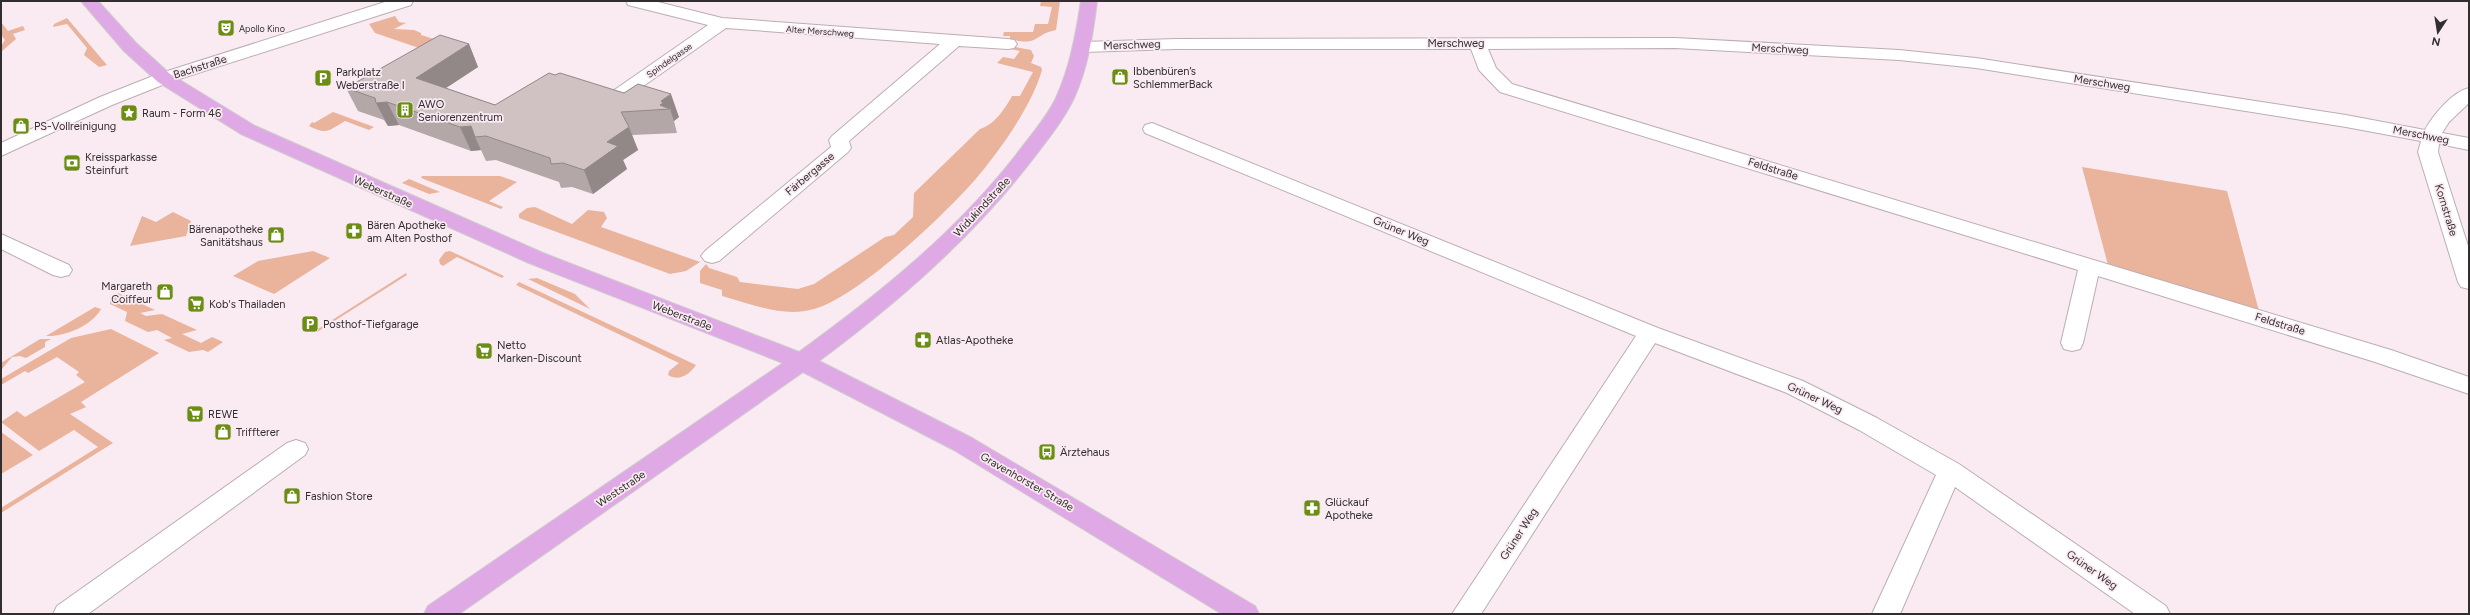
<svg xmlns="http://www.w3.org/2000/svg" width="2470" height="615" font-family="Figtree,sans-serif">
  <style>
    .green { fill: #e9b39c }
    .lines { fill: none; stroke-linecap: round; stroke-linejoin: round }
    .minor-casing { stroke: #bbaeb3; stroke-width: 2 }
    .major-casing { stroke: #cecdcd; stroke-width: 2 }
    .minor { fill: #fff; fill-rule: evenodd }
    .major { fill: #dfa9e5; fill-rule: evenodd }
    .wall { fill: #b3a7a7 }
    .shaded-wall { fill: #928888 }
    .building { fill: #d0c2c2; stroke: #928888 }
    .labels { text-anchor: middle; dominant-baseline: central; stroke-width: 3.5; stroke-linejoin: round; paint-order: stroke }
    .far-poi-label { font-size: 9px; fill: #322d2f; stroke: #f9ebf1; text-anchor: start }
    .far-street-label { font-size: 9px; fill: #322d2f; stroke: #f9ebf1 }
    .street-label { font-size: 11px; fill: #322d2f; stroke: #f9ebf1 }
    .poi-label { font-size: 11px; fill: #322d2f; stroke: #f9ebf1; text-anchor: start }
  </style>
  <rect width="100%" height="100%" fill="#f9ebf1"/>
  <path class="green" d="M1041,1H1060L1056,30C1034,34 1039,47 1010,39V36H1003L1004,32H1033L1035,24H1048L1052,7L1040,6Z
    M395,16L399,22L406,23L394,29L414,30L421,33V35L434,39L419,48L375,33L369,24Z
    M67,18L107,65L99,67L84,55L87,48L67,24L53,27L54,24Z
    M1,22L8,31L23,26L25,30L13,34L16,39L1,52V46L5,40L1,35Z
    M1010,46L1031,50L1034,56L1031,63L1041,67L1042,70C1032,106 998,153 974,181C942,217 858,297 814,309C783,318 752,304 722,296V290L700,283V271L706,264L709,268L737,277L740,282L798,289L814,284L885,237L894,235L913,217L914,193L980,129C994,125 1005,109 1012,96H1020L1033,72L997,63L1003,57L1014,59L1020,51L1005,48Z
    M333,112L374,127L369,130L345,121C328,131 327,135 309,126L312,122L314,123Z
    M2082,167L2227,191L2259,311L2108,265Z
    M422,176H500L517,182L489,201L503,207L501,209L421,178Z
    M409,179L440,192L429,194L402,183Z
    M535,207L572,224L588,210L604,212L607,218L601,227L700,262L686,271L670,274L519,218V214L527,208Z
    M173,212L191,221L186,236L130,246L142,216L156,222Z
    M313,251L330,258L274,294L233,276L258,261Z
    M450,251L504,276L502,278L457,257L443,266L440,264L439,260L445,252Z
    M406,273L407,275L317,332L315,331Z
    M537,278L575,294L590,309L528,279Z
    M519,282L696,365C690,374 679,382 668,375L669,371L679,363L516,285Z
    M118,293L155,310L140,313L146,316L162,314L197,330L182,334L201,343L212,337L223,342L208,352L203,350L189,352L164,340L172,338L157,330L148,332L125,321L127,312L110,304V298Z
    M95,307L101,309C92,326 64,337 46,336Z
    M111,329L159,353L81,402L86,407L70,414L113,443L1,513V508L98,447L74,430L39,451L1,422L17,411L25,417L85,382L76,375L79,372L57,357L28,373L25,371L1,385V379L71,338Z
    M40,339H51L45,342V347L26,358L20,356L12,357L1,370V363Z
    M1,432L33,455L1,474Z"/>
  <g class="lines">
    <g class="minor-casing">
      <path id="minor" d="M388,1H413L411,5L170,82L112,105L1,156V143L100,97L158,74Z
        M626,1H654L722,18L1008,39L1014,40L1017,44L1014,48L1008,49L959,46L849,141L851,148L848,152L719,261L712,263L705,261L701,256L705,251L831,147L829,140L832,136L940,44L726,28L622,101H610L607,97L610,93L708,25L628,5Z
        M1675,38L1899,50L1976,58L2346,115L2425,130C2433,115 2452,92 2469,88V103L2449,122L2442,133L2469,138V150L2439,144L2438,152L2469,249V289L2461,287L2458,282L2418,152L2421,141L2346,127L1976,68L1899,60L1675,48L1488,49L1496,68L1512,84L2391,350L2469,377V394L2375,362L2098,276L2083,343L2080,349L2072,351L2064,349L2061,343L2078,270L1500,92L1479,70L1471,49H1176L1083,52L1077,51L1074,47L1077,43L1083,42L1176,39Z
        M1152,123L1658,328L1803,381L1877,418L1959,464L2166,606L2170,614H2135L1955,487L1900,614H1872L1936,475L1859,430L1787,393L1655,343L1481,614H1452L1636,336L1145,133L1143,129L1145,125Z
        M1,234L69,265L72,270L69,275L61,277L53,275L1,249Z
        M296,440L305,443L308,449L305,455L88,614H53L57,606L287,443Z"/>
    </g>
    <g class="major-casing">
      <path id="major" d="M81,1H98L136,43L170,74L255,126L543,253L799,352C879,294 955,233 1016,155C1030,136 1046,119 1056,98C1070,67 1076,34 1081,1H1097C1093,34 1088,67 1074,98C1063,121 1047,140 1032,160C971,239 898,302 819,361L972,438L1255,606L1259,614H1222L954,450L803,372L459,614H424L428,606L783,363L529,263L241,134L158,82L124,51Z"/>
    </g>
    <use href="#minor" class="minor"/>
    <use href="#major" class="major"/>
  </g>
  <path class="wall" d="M469,44L478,67L446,88L495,105L555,75L624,93L638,84L679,117L674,121L677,133L632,135L638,150L623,160L627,169L593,194L572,187L561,188L559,182L496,160L486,161L481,150L471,151L399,125L388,126L384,120L358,111L346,88Z"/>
  <path class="shaded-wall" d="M469,44L478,67L426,101L416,78Z
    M671,94L679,117L674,121L670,109L660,105L661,101Z
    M387,102L399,125L388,126L376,103Z
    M471,126L475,137L481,150L471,151L460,127Z
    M629,127L638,150L623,160L627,169L593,194L584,170L607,142Z"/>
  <path class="building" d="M440,35L469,44L416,78L495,105L549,73L555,75L560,73L624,93L638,84L671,94L661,101L663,103L660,105L670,109L621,112L629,127L607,142L618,146L584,170L563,163L551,164L550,158L486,136L475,137L471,126L460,127L387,102L376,103L375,98L346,88Z"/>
  <defs>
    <g id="theatre-square" transform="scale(0.9)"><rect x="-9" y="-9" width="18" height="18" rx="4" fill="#6c8d13" stroke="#f9ebf1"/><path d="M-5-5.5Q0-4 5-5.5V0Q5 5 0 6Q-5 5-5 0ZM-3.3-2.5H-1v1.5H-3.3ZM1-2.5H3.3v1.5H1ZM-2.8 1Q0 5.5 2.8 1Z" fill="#fff"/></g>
    <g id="shop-square" transform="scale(0.9)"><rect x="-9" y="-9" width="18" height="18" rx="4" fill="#6c8d13" stroke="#f9ebf1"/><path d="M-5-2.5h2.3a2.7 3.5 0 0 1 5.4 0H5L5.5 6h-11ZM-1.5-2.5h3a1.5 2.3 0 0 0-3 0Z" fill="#fff"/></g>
    <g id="parking-square" transform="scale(0.9)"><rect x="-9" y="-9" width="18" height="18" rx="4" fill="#6c8d13" stroke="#f9ebf1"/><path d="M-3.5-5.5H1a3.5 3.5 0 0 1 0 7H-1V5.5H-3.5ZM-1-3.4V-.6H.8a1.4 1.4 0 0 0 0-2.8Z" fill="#fff"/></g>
    <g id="building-square" transform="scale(0.9)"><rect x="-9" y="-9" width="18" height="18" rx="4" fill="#6c8d13" stroke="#f9ebf1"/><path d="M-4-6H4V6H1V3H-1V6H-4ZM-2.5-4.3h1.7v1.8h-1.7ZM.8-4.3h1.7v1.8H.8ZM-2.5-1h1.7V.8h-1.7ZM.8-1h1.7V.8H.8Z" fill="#fff"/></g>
    <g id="sight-square" transform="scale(0.9)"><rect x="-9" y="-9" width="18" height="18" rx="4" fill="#6c8d13" stroke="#f9ebf1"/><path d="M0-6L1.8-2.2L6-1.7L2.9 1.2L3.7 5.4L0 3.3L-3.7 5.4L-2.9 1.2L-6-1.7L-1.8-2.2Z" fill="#fff"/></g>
    <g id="bank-square" transform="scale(0.9)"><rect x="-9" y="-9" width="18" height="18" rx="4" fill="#6c8d13" stroke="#f9ebf1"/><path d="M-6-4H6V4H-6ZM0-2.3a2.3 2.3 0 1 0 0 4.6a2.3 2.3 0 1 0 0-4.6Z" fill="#fff"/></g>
    <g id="pharmacy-square" transform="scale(0.9)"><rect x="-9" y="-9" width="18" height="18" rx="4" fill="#6c8d13" stroke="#f9ebf1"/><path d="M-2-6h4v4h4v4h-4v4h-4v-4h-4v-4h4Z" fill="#fff"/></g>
    <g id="supermarket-square" transform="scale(0.9)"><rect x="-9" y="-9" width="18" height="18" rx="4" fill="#6c8d13" stroke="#f9ebf1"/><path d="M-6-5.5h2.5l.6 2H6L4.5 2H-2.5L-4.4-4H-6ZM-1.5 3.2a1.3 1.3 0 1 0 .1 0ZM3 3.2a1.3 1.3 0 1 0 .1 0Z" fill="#fff"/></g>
    <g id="bus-square" transform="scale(0.9)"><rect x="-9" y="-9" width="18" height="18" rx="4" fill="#6c8d13" stroke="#f9ebf1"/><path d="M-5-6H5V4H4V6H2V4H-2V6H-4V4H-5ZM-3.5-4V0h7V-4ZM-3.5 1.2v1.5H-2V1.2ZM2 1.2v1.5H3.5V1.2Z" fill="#fff"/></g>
  </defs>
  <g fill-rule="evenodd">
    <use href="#theatre-square" x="226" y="28"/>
    <use href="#shop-square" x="1120" y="77"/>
    <use href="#parking-square" x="323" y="78"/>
    <use href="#building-square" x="405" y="110"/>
    <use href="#sight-square" x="129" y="113"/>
    <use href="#shop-square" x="21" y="126"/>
    <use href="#bank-square" x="72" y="163"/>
    <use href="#pharmacy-square" x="354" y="231"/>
    <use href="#shop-square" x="276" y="235"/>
    <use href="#shop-square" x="165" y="292"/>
    <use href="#supermarket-square" x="196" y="304"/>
    <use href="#parking-square" x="310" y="324"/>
    <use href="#pharmacy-square" x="923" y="340"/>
    <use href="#supermarket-square" x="484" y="351"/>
    <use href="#supermarket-square" x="195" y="414"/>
    <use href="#shop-square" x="223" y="432"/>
    <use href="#bus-square" x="1047" y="452"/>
    <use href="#shop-square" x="292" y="496"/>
    <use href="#pharmacy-square" x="1312" y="508"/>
  </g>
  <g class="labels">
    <g class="far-poi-label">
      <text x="239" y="28">Apollo Kino</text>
    </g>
    <g class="far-street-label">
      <text transform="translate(820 31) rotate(4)">Alter Merschweg</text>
      <text transform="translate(669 60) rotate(-35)">Spindelgasse</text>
    </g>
    <g class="street-label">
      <text x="1456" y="43">Merschweg</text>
      <text transform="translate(1132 45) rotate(-2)">Merschweg</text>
      <text transform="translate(1780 49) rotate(3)">Merschweg</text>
      <text transform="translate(200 67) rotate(-18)">Bachstraße</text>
      <text transform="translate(2102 83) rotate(9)">Merschweg</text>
      <text transform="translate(2421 135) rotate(11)">Merschweg</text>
      <text transform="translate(1773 169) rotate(17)">Feldstraße</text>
      <text transform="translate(810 174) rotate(-40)">Färbergasse</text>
      <text transform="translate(383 192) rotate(24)">Weberstraße</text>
      <text transform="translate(982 207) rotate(-47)">Widukindstraße</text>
      <text transform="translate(2446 210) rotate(73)">Kornstraße</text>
      <text transform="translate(1401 231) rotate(22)">Grüner Weg</text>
      <text transform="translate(682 316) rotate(21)">Weberstraße</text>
      <text transform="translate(2280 324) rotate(17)">Feldstraße</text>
      <text transform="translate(1815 398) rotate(25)">Grüner Weg</text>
      <text transform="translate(1027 482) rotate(30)">Gravenhorster Straße</text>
      <text transform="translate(621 489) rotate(-34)">Weststraße</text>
      <text transform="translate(1519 534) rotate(-57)">Grüner Weg</text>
      <text transform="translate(2092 570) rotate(35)">Grüner Weg</text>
    </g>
    <g class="poi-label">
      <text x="1133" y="71">Ibbenbüren’s<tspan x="1133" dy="13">SchlemmerBack</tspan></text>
      <text x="336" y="72">Parkplatz<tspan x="336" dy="13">Weberstraße I</tspan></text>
      <text x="418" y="104">AWO<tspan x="418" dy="13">Seniorenzentrum</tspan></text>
      <text x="142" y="113">Raum - Form 46</text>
      <text x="34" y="126">PS-Vollreinigung</text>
      <text x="85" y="157">Kreissparkasse<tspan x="85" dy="13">Steinfurt</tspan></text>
      <text x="367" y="225">Bären Apotheke<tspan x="367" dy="13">am Alten Posthof</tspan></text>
      <text x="263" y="229" text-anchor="end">Bärenapotheke<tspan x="263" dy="13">Sanitätshaus</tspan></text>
      <text x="152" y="286" text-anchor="end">Margareth<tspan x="152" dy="13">Coiffeur</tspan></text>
      <text x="209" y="304">Kob's Thailaden</text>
      <text x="323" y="324">Posthof-Tiefgarage</text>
      <text x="936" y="340">Atlas-Apotheke</text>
      <text x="497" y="345">Netto<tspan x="497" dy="13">Marken-Discount</tspan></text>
      <text x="208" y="414">REWE</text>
      <text x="236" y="432">Triffterer</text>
      <text x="1060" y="452">Ärztehaus</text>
      <text x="305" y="496">Fashion Store</text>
      <text x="1325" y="502">Glückauf<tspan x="1325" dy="13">Apotheke</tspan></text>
    </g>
  </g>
  <rect width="2470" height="615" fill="none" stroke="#322d2f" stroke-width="4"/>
  <g transform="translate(2438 32) rotate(192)" stroke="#f9ebf1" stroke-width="3" paint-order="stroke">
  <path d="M0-3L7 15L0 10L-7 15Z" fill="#322d2f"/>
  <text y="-6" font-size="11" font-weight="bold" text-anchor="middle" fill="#322d2f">N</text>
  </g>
</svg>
